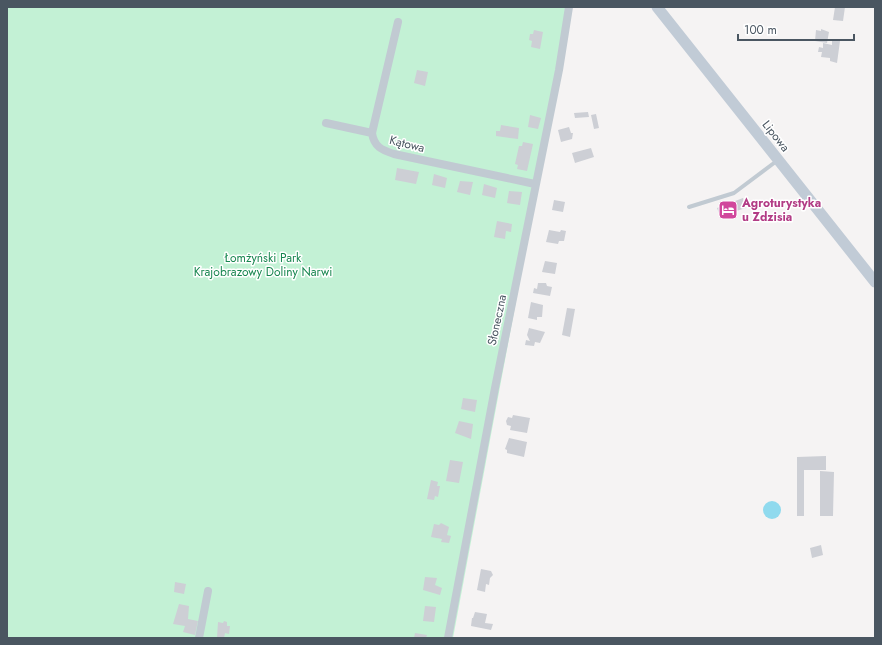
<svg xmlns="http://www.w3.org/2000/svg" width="882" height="645" font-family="Jost,sans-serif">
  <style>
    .green { fill: #c3f1d5 }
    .water { fill: #90daee }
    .building { fill: #cdcfd5 }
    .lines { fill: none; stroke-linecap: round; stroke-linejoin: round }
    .lane { stroke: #c1cad2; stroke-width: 4 }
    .street { stroke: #c1cad2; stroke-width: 8 }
    .secondary { stroke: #c1cbd6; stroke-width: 11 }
    .labels { text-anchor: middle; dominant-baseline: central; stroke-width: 3; stroke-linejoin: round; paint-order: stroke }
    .street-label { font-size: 12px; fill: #4a5661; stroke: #fff }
    .hotel-label { font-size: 12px; font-weight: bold; fill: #b23c85; stroke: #fff; text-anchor: start }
    .park-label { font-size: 12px; fill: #17864f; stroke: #fff }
  </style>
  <rect width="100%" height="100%" fill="#f5f3f3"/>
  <path class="green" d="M7,7H571L453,638H7Z"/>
  <path class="water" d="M763 510a9 9 0 1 1 18 0a9 9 0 1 1-18 0Z"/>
  <path class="building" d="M835,7H845L843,21L833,20Z
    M821,29L829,32L827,43L815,41L816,30L821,31Z
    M534,30L543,32L540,49L531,47L532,41L529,40L530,34H533Z
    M832,40L840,41L837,63L830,61V58L821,57L822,52H818L819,47L823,48V43L832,45Z
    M417,70L428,72L425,86L414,83Z
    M588,112L589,117L575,118L574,113Z
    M596,114L599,128L594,129L591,115Z
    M530,115L541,118L538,129L528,127Z
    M501,125L519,128L518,139L496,136V131H500Z
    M569,127L571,133H573L572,139L561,142L558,130Z
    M523,142L533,144L527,171L517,169L518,165L515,164L519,146H522Z
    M591,148L594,157L575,163L572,153Z
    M397,168L419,172L416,184L395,180Z
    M434,174L447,178L445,188L432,185Z
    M460,181L473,182L470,195L457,192Z
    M484,184L497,188L495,198L482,195Z
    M509,191L522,192L520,205L507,203Z
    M743,198L746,208L720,216L717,208Z
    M554,200L565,202L563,212L552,210Z
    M497,221L512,224L511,232L506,231L505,239L494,237Z
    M549,230L560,232L561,230L566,231L564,241H559L558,244L546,242Z
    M545,261L557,263L555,274L542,272Z
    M538,283H546L547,286L552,287L550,296L533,293L534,288L537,289Z
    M531,302L543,305L542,317H537V320L528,318Z
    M567,308L575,309L570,337L562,335Z
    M529,328L545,332L540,343L535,342L534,346L525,345L526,340L530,341L527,335Z
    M463,398L477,400L475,412L461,409Z
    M513,415L530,418L527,433L510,430L511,426L507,425L506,421L508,417L512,418Z
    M459,421L473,424L471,439L455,433Z
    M509,438L527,442L524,457L507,453V450L505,449Z
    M826,456V470H804V516H797V457Z
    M450,460L463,462L459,483L446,481Z
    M820,471L834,472L833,516H820Z
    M431,480L438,482L437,486H440L438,497L435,496L434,500L427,499Z
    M441,523L449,527L447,535L451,536L449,543L441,542L442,539L431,537L434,524L439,525Z
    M821,545L823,555L812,558L810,548Z
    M481,569L491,571L493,575L490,578L489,585L486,584L485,592L477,590Z
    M425,577L437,578L435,585L442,588L440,595L423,590Z
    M175,582L186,584L184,594L174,592Z
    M179,604L189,606L188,619L198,621L195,635L183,632L185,626L173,624Z
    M425,606L436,607L434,622L423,621Z
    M475,612L487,614L485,623L493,624L491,630L471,626L472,618H473Z
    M224,621L227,622V626H230L229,634L225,633L224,638H217L218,622L223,623Z
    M415,633L427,635L426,638H414Z"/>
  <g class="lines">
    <path class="lane" d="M689,207L734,193L778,160"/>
    <path class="street" d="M398,22L372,133C374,147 382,150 394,154L535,184
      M326,123L372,133
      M199,638L208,591
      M448,638L495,388L559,70L569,7"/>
    <path class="secondary" d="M657,7L875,282"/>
  </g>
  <defs>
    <g id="hotel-square" transform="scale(1)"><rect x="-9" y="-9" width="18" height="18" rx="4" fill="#d1479c" stroke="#fff"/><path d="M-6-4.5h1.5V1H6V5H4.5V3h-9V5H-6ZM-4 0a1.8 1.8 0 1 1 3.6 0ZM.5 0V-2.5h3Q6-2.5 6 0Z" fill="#fff"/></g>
  </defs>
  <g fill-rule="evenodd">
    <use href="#hotel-square" x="728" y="210"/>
  </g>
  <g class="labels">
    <g class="street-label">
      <text transform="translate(776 136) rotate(52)">Lipowa</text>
      <text transform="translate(407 144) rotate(14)">Kątowa</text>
      <text transform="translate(497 320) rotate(-78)">Słoneczna</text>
    </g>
    <g class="hotel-label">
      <text x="742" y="203">Agroturystyka<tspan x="742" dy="14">u Zdzisia</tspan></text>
    </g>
    <g class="park-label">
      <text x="263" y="258">Łomżyński Park<tspan x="263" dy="14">Krajobrazowy Doliny Narwi</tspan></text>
    </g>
  </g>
  <rect width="882" height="645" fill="none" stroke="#4a5661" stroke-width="16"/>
  <path d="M738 34v6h116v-6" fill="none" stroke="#4a5661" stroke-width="2"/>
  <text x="744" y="34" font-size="12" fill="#4a5661" stroke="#ffffff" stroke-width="3" paint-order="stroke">100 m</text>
</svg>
